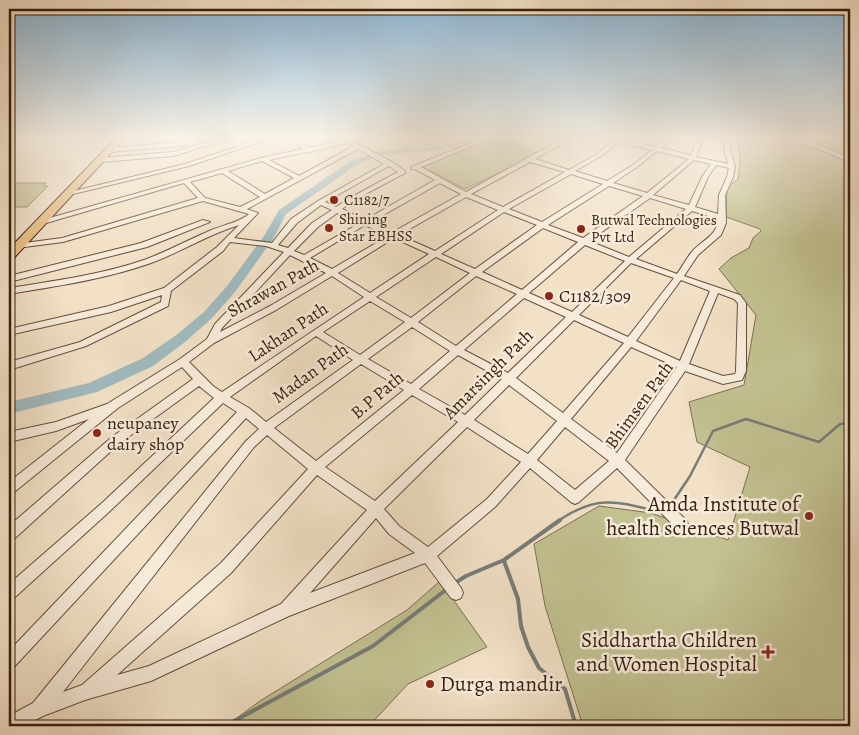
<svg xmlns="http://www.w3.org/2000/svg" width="859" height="735" font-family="Alegreya,serif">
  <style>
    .green { fill: #c2c191; stroke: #7c7050 }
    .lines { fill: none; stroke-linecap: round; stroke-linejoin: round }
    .stream-far1 { stroke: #767d79; stroke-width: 2.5 }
    .stream { stroke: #767d79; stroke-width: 4 }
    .river { fill: #a0bbc0; fill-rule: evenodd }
    .minor-casing { stroke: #65503c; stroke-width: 2 }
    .highway-casing { stroke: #361f0e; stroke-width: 2 }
    .minor { fill: #f7ecdb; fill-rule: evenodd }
    .highway { fill: #e9c084; fill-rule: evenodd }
    .poi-dot { fill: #8f2418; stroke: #f7ecdb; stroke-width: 2 }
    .labels { text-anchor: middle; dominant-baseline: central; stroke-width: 5; stroke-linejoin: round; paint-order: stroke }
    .far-poi-label { font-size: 15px; fill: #361f0e; stroke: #f7ecdb; text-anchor: start }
    .street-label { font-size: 18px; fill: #361f0e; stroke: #f7ecdb }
    .poi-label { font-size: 18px; fill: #361f0e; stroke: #f7ecdb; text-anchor: start }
    .near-poi-label { font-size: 21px; fill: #361f0e; stroke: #f7ecdb; text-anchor: end }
  </style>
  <rect width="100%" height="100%" fill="#f2e1c7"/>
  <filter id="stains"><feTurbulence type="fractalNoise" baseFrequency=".004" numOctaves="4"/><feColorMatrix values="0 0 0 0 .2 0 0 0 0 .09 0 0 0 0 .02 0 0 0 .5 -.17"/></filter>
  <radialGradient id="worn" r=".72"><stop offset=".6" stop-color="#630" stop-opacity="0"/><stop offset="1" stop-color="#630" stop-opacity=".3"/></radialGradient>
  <path class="green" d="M489,138H504L538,154L465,189L421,166Z
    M738,138H850V726H583L545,606L534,544L599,506L651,513L728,540L750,467L697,442L689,402L744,385L756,315L719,269L731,258L749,248L753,238L761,231L760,229L726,217L727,188L738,179L740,161Z
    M12,183H46L43,186H48L27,207H9V184Z
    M440,581L487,647L408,684L369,726H226L260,701L407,610Z"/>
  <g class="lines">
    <path class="stream-far1" d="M670,506L690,476L713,431L746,419L819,442L840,424L850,423
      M558,521C599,493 619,502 663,513"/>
    <path class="stream" d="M504,561L518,599L521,626L528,647L539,668L565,689L576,726
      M455,583L466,576L504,560L560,520
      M225,726L373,646L447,589"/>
    <path class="river" d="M469,138H483L440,150L383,155L358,164L286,214L273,239L235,292L212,318L185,342L153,366L97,392L9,414V402L89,383L143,358L175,336L204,312L227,286L264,236L279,210L352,160L382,151L440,146Z"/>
    <g class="minor-casing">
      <path id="minor" d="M184,138H190L183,146L110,152L107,150L110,148L181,142Z
        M221,138H231L173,156L100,162L97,160L100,158L173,152Z
        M263,138H272L189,166L69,195L66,193L185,164Z
        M296,138L309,148L355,138H367L354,142L392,162L405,171V173L354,200L342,209L365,220L435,180L415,169H411V167L483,138H491L421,167L466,192L564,138H572L535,159L569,170L597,154L613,141L611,140V138H618L655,147L666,138H673L661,148L691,155L698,138H704L696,157L728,164L724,149L725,138H731L730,149L735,167L733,177L725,195L726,223L721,235L698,255L684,276L740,295L746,303V371L742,380L723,384L685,371L625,460L687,521L688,525L687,529L682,531L677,529L617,468L579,502L575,504L571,502L530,468L495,507L437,556L461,588L463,593L461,598L456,600L451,598L425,563L289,616L151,681L85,700L43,716L24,726H9V716L33,703L246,441L259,429L246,418L14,667L9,670V651L237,412L223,403L110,511L14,598L9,600V584L102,503L214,398L199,386L120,443L14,539L9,540V526L112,437L193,379L182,367L118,408L13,493L9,495V482L89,419L56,431L9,442V432L56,422L107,404L180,359L207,339L215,324L284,252L266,246L230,242L223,251L171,291L168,306L86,346L9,370V362L80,342L161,302L162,295L111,312L9,335V329L109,306L164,288L217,247L239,225C209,234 181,252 151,263C106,279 57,286 9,294V288C54,281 100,275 144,260C166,252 186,241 207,232C219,226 241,222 249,214L203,201L63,242L9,249V245L62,238L198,198L184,183L46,223L39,221L261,158L303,149L293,140ZM619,142L652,150L633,165L607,181L575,171L601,156ZM348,143L354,146L299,176L269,160L306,152L309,153L312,151ZM358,149L384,164L318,201L291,219L272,243L234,238L258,213L247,209ZM657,151L689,159L647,193L613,183L637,167ZM694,160L711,164L702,177L689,205L653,195ZM262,161L294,178L265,194L228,171ZM530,162L565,172L503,207L471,194ZM716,165L729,168L727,177L719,195L718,214L695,207L708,177ZM389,166L398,172L350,198L336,207L325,202ZM222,173L260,197L240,207L205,198L190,182ZM571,174L603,184L542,222L509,209ZM440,183L461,194L393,232L371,222ZM609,186L643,196L583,238L548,225ZM466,197L498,210L435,251L399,235ZM650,198L686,209L629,257L589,241ZM321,205L332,210L312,223L288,248L278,245L297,223ZM692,211L718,219C718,236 700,241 691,253C686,259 682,267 677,274L636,259ZM504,212L537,225L475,269L441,254ZM337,213L360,223L304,255L294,251L318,227ZM365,225L388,236L332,269L310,258ZM543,228L578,242L522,290L482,272ZM394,238L429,254L370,293L338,273ZM585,245L625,261L572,312L529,293ZM290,255L326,273L270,306L220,332L222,328ZM436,257L470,273L411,318L376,297ZM631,263L674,278L628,337L579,315ZM332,276L364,297L222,392L213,386L189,362L214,343L276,310ZM476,276L517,294L456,346L418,322ZM681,280L710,291L680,361L636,341ZM718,293L734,299L738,303L736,371L735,374L723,376L689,364ZM524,298L566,317L508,373L464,350ZM370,301L405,322L360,355L323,332ZM574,320L624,343L563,413L516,378ZM412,327L450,351L411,384L368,359ZM316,336L353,360L266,422L249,408L230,397ZM631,347L677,367L617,453L571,419ZM458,355L502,379L465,415L419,389ZM361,364L404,390L316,461L274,428ZM509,385L557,421L528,454L474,420ZM412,395L458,422L375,501L325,467ZM467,427L521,462L487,499L428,547L399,526L384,509ZM565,427L609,461L575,490L537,460ZM267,435L308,469L221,563L82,685L63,692L254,447ZM317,475L367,510L281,604L149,666L117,675L231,573ZM376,518L389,534L415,553L310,593Z
        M392,138H399L408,147L403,148Z
        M416,138L427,140L442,138L427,144Z
        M449,138H457L461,141L458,143Z
        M793,138H801L850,158V162Z
        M203,220L210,222L147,247L9,282V276L141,243Z"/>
    </g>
    <g class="highway-casing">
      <path id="highway" d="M116,138H125L13,259H9V249Z"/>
    </g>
    <use href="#minor" class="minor"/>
    <use href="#highway" class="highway"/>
  </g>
  <linearGradient id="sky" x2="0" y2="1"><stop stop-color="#8bb7d8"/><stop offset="0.57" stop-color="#f9f2e6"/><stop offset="1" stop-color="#f9f2e6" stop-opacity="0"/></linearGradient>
  <rect width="859" height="241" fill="url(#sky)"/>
  <g class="poi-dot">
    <circle cx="334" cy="200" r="5"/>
    <circle cx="329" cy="228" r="5"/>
    <circle cx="581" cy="229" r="5"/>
    <circle cx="549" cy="296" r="5"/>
    <circle cx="97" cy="433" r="5"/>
    <circle cx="809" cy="516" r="5"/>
    <path d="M765.5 644.5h5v5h5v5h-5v5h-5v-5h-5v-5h5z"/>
    <circle cx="430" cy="684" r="5"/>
  </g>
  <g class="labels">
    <g class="far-poi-label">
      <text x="344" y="200">C1182/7</text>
      <text x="339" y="219">Shining<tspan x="339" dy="17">Star EBHSS</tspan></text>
      <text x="591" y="220">Butwal Technologies<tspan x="591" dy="17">Pvt Ltd</tspan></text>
    </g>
    <g class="street-label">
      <text transform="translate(273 288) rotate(-29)">Shrawan Path</text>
      <text transform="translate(288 332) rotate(-34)">Lakhan Path</text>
      <text transform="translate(310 373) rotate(-36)">Madan Path</text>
      <text transform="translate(488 374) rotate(-45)">Amarsingh Path</text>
      <text transform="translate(377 395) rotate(-40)">B.P Path</text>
      <text transform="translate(639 405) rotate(-54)">Bhimsen Path</text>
    </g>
    <g class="poi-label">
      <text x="559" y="296">C1182/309</text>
      <text x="107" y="423">neupaney<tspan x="107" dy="21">dairy shop</tspan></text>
    </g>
    <g class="near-poi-label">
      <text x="799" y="504">Amda Institute of<tspan x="799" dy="24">health sciences Butwal</tspan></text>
      <text x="757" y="640">Siddhartha Children<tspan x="757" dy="24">and Women Hospital</tspan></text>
      <text x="440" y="684" text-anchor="start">Durga mandir</text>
    </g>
  </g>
  <rect width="859" height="735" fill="none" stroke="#f2e1c7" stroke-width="30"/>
  <rect x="10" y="10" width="839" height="715" fill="none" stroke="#361f0e" stroke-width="2.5"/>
  <rect x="15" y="15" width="829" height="705" fill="none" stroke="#361f0e"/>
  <rect width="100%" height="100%" filter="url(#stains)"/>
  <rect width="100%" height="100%" fill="url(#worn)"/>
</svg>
